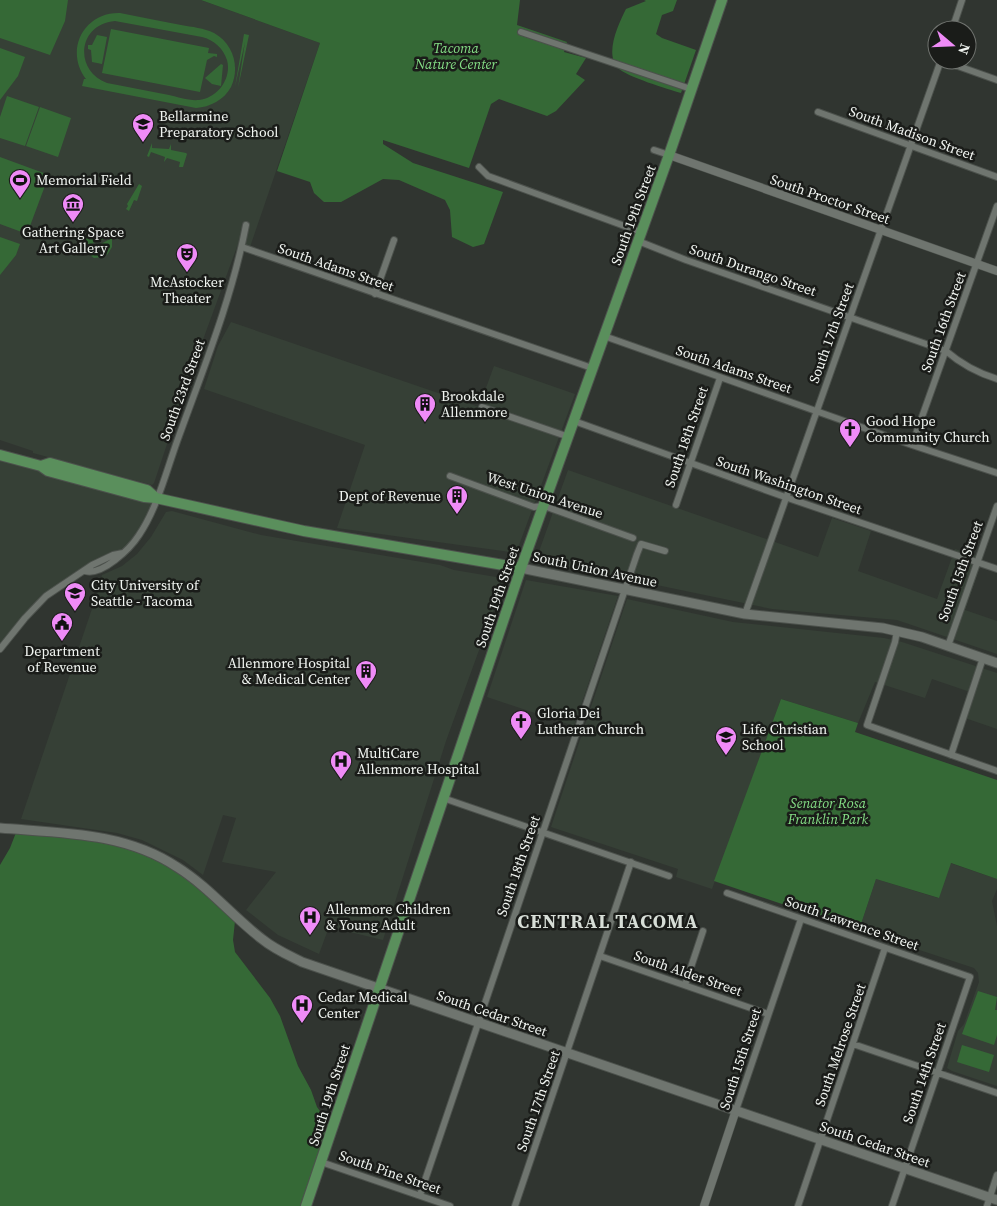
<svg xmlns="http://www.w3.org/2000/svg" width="997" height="1206" font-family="'Source Serif 4',serif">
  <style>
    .built { fill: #364036 }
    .green { fill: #356936; fill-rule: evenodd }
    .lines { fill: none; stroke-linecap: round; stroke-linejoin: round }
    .minor-casing { stroke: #4c514c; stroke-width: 8 }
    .tertiary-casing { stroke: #4c514c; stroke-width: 9 }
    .secondary-casing { stroke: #4c514c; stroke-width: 11 }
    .primary-casing { stroke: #4c514c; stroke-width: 12 }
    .minor { stroke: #6f756f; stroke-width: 6 }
    .tertiary { stroke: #6f756f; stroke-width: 8 }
    .secondary { stroke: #6f756f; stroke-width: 9 }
    .primary { stroke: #5a8f5c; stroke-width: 10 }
    .labels { text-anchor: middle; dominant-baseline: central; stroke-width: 5; stroke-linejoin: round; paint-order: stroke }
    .park-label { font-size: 14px; font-style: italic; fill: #85df86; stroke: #1a1c19 }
    .poi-label { font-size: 14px; fill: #f1f5f1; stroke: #1a1c19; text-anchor: start }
    .street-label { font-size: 14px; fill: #f1f5f1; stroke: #1a1c19 }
    .district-label { font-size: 19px; font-weight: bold; letter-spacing: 1px; fill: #d7ded7; stroke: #1a1c19 }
  </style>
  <rect width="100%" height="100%" fill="#303530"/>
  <path class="built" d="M0,0H201L320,43L250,247L238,244L189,378L154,483L152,485L33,453V451L0,440Z
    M231,322L479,407L494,366L575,394L519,545L510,552L337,528L365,445L204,389L218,346Z
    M0,455L156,498L145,528L110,562L69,579L57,587L0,649Z
    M568,470L818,557L832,518L871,531L858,571L937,599L955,549L983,558L965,610L997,621V654L897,620L772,609L536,560Z
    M172,511L261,535L440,565L454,570L502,578V587L446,741L383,940L329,927L319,954L278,935L246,910L276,872L222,862L236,818L223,815L203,875L183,860L142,840L117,833L21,819L98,591L102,575L122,566L137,554L151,537L166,512Z
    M526,580L618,596L574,726L487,697Z
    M627,599L733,622L884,638L902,642L997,673V729L965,718L973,693L932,679L925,698L875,682L858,723L781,699L712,889L676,877L678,869L551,827Z
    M950,863L997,879V889L992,901L997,926V1086L952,1071L947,1068L958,1031L964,1024L979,982L978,973L974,968L859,930L876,879L938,898Z"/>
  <path class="green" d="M0,0H68L65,21L50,55L0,38Z
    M201,0H520L517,25L567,42L564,52L586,58L576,74L585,80L556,111L547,116L499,99L491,104L469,168L383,140V144L413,163L503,192L484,244L473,247L452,237L450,210L445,200L399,180L383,179L341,202H324L314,193L310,182L277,171L320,43Z
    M644,0H677L673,11L662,15L656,34L662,38L696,50L681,93C668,89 627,77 618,68C604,54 619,23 626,9L646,1Z
    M120,13C140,17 160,21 181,25C192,27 204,28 214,33C234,44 240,68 231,87C224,100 210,107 196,108L82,86L84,79H86C64,50 84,12 120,13ZM115,21L202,37C214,40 223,48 227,60C232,78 218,98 199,100C189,101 178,97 169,95C148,91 128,87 107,83C73,70 78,24 115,21Z
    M111,29L209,48L208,53L217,54V57L214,56L207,60L200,92L102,73Z
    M244,34L249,35L238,88L245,42L235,87Z
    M97,35L107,37L102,64L92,62L91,50L88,49V45H92Z
    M0,48L25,57L18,76L0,100Z
    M221,64L223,65L221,86L212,84L205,78Z
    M7,96L39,107L25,146L0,138V117Z
    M40,107L71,118L58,157L26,146Z
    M152,143V148L169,149L171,144V150L186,153L187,154L183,167H179L180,162L167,158L164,162L165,157L151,152L149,157L147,156Z
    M0,157L49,175L27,234L0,224Z
    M139,184L142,186L137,201L134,200L129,211L126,209L128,206L127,204Z
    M96,228L104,230L110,235L100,241L97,240L92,229Z
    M88,232L96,241L84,249L83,240Z
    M0,237L20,244L16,255L0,275Z
    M112,238V247L107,255L99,245Z
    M96,244L103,257L94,258L86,252Z
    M781,699L858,723L855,732L997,780V879L951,863L939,898L876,879L859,930L714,881Z
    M17,830L101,837L178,867L235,921L233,940L235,952L270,998L280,1016L298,1066L311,1090L317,1107L330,1125L306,1206H0V865L10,848Z
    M978,991L997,997L995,1010H997V1035L994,1045L962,1034Z
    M962,1045L994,1055L989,1072L957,1062Z"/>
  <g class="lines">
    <g class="minor-casing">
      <path id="minor" d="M952,30L962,0
        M521,32L691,89
        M941,60L997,80
        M818,112L997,177
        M654,150L669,155
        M479,167L488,176L641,232
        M638,241L686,260L946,351C961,364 978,373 997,379
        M242,247L592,368
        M375,294L394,240
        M604,336L912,445L997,473
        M482,407L569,437
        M574,421L785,497L997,569
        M912,445L997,206
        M450,476L534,507L544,506L633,538
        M676,505L720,378
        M85,571C102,576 130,549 139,535C158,507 167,468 179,436C204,367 232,298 246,225
        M745,614L941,60
        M897,631L895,642L867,725L997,771
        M948,646L997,506
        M0,649L25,618L46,596L92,565L113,555L123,553
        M951,755L983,658
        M443,798L669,876
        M727,893L970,977L892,1206
        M600,956L768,1014
        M685,985L703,931
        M853,1044L997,1093
        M736,1110L801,919
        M321,1162L450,1206
        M420,1195L637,554L641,544L665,551
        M515,1206L631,862
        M798,1206L885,948
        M987,1206L997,1175"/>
    </g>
    <g class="tertiary-casing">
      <path id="tertiary" d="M669,155L997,271
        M704,1206L736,1110"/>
    </g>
    <g class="secondary-casing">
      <path id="secondary" d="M521,568L745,614L883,628L922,637L997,663
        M0,828C61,833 125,832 177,867C209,887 233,917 262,939C274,949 288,955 302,962L997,1200"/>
    </g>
    <g class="primary-casing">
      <path id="primary" d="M0,455L41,466L48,471L144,497L156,498L304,531L521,568
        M41,466L50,463L147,490L156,498
        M306,1206L521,568L669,155L722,0"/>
    </g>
    <use href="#minor" class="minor"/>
    <use href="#tertiary" class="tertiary"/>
    <use href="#secondary" class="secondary"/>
    <use href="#primary" class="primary"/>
  </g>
  <defs>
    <g id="school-pin" transform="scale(1.125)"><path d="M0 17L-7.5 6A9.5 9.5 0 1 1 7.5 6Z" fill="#ef8bf7" stroke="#1a1c19"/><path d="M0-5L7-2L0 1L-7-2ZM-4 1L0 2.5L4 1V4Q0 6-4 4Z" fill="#111"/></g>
    <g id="stadium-pin" transform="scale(1.125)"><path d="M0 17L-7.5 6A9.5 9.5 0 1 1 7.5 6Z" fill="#ef8bf7" stroke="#1a1c19"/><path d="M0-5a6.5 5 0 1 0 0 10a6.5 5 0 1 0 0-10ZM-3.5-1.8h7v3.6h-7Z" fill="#111"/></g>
    <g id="museum-pin" transform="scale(1.125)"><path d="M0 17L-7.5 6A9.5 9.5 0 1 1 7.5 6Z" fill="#ef8bf7" stroke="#1a1c19"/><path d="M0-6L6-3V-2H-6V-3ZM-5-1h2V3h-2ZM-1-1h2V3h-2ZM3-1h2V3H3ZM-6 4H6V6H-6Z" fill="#111"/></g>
    <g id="theatre-pin" transform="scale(1.125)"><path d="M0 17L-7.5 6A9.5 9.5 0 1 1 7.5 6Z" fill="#ef8bf7" stroke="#1a1c19"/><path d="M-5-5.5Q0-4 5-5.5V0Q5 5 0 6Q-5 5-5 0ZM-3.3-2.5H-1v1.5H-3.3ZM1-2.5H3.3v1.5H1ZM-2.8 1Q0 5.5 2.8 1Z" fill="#111"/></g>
    <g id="building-pin" transform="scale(1.125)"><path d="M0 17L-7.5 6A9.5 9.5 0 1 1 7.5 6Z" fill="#ef8bf7" stroke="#1a1c19"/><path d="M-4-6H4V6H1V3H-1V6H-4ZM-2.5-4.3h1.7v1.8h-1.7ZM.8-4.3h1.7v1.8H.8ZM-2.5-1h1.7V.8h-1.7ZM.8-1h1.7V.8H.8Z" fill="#111"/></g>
    <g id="church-pin" transform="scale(1.125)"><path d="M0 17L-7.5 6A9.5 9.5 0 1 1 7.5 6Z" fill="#ef8bf7" stroke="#1a1c19"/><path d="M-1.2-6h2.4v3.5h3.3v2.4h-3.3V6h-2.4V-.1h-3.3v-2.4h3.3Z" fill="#111"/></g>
    <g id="university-pin" transform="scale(1.125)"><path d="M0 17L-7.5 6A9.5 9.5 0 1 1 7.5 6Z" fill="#ef8bf7" stroke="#1a1c19"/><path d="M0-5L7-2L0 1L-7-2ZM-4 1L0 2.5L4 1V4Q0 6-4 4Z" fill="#111"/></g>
    <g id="civic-pin" transform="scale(1.125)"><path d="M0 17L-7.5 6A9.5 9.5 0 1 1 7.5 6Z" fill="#ef8bf7" stroke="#1a1c19"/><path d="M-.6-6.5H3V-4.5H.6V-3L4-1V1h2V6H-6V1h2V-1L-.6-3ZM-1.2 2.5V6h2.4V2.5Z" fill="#111"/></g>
    <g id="hospital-pin" transform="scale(1.125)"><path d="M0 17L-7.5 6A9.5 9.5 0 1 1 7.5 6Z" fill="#ef8bf7" stroke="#1a1c19"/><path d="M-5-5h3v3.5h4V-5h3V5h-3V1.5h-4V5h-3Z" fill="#111"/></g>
  </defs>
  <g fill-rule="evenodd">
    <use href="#school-pin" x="143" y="124"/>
    <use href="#stadium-pin" x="20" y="180"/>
    <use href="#museum-pin" x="73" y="204"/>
    <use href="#theatre-pin" x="187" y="254"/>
    <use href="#building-pin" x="425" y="404"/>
    <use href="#church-pin" x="850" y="429"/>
    <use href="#building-pin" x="457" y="496"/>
    <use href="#university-pin" x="75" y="593"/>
    <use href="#civic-pin" x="62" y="623"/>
    <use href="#building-pin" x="366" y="671"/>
    <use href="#church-pin" x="521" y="721"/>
    <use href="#school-pin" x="726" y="737"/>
    <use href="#hospital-pin" x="341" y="761"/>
    <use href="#hospital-pin" x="310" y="917"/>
    <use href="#hospital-pin" x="302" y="1005"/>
  </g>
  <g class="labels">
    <g class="park-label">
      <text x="456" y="48">Tacoma<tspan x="456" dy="16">Nature Center</tspan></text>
      <text x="828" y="803">Senator Rosa<tspan x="828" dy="16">Franklin Park</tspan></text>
    </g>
    <g class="poi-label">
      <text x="159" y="116">Bellarmine<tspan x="159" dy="16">Preparatory School</tspan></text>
      <text x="36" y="180">Memorial Field</text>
      <text x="73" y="232" text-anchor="middle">Gathering Space<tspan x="73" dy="16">Art Gallery</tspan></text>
      <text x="187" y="282" text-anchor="middle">McAstocker<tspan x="187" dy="16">Theater</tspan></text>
      <text x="441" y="396">Brookdale<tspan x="441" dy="16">Allenmore</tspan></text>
      <text x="866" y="421">Good Hope<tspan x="866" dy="16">Community Church</tspan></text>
      <text x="441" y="496" text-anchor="end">Dept of Revenue</text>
      <text x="91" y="585">City University of<tspan x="91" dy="16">Seattle - Tacoma</tspan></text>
      <text x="62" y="651" text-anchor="middle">Department<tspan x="62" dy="16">of Revenue</tspan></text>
      <text x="350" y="663" text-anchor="end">Allenmore Hospital<tspan x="350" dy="16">&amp; Medical Center</tspan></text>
      <text x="537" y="713">Gloria Dei<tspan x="537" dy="16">Lutheran Church</tspan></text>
      <text x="742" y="729">Life Christian<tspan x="742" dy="16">School</tspan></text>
      <text x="357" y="753">MultiCare<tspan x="357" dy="16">Allenmore Hospital</tspan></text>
      <text x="326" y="909">Allenmore Children<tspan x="326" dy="16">&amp; Young Adult</tspan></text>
      <text x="318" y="997">Cedar Medical<tspan x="318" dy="16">Center</tspan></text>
    </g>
    <g class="street-label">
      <text transform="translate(912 133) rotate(20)">South Madison Street</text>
      <text transform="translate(830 199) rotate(19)">South Proctor Street</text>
      <text transform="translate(633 215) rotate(-70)">South 19th Street</text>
      <text transform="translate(336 267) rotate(19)">South Adams Street</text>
      <text transform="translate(753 270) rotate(19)">South Durango Street</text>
      <text transform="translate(943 322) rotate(-70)">South 16th Street</text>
      <text transform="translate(831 333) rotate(-70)">South 17th Street</text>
      <text transform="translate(734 369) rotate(19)">South Adams Street</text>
      <text transform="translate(182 390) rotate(-70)">South 23rd Street</text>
      <text transform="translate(686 437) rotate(-71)">South 18th Street</text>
      <text transform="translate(789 485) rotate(19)">South Washington Street</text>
      <text transform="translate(545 495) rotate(18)">West Union Avenue</text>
      <text transform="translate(595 569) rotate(12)">South Union Avenue</text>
      <text transform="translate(960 571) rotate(-70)">South 15th Street</text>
      <text transform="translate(497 597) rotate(-71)">South 19th Street</text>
      <text transform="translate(518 866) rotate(-71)">South 18th Street</text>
      <text transform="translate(852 923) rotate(19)">South Lawrence Street</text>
      <text transform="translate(688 973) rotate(19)">South Alder Street</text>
      <text transform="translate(492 1013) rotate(19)">South Cedar Street</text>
      <text transform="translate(840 1045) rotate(-71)">South Melrose Street</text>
      <text transform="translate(740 1059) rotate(-72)">South 15th Street</text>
      <text transform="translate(924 1073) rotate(-71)">South 14th Street</text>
      <text transform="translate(329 1095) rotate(-72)">South 19th Street</text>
      <text transform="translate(538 1101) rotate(-71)">South 17th Street</text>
      <text transform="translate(875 1144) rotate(19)">South Cedar Street</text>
      <text transform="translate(390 1172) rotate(19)">South Pine Street</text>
    </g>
    <g class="district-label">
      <text x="608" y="921">CENTRAL TACOMA</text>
    </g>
  </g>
  <g transform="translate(952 45) rotate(109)"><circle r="24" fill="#1a1c19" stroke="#70736f"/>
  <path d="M0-4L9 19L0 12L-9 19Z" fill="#ef8bf7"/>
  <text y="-8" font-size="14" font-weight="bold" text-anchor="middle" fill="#f1f5f1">N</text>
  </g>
</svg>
